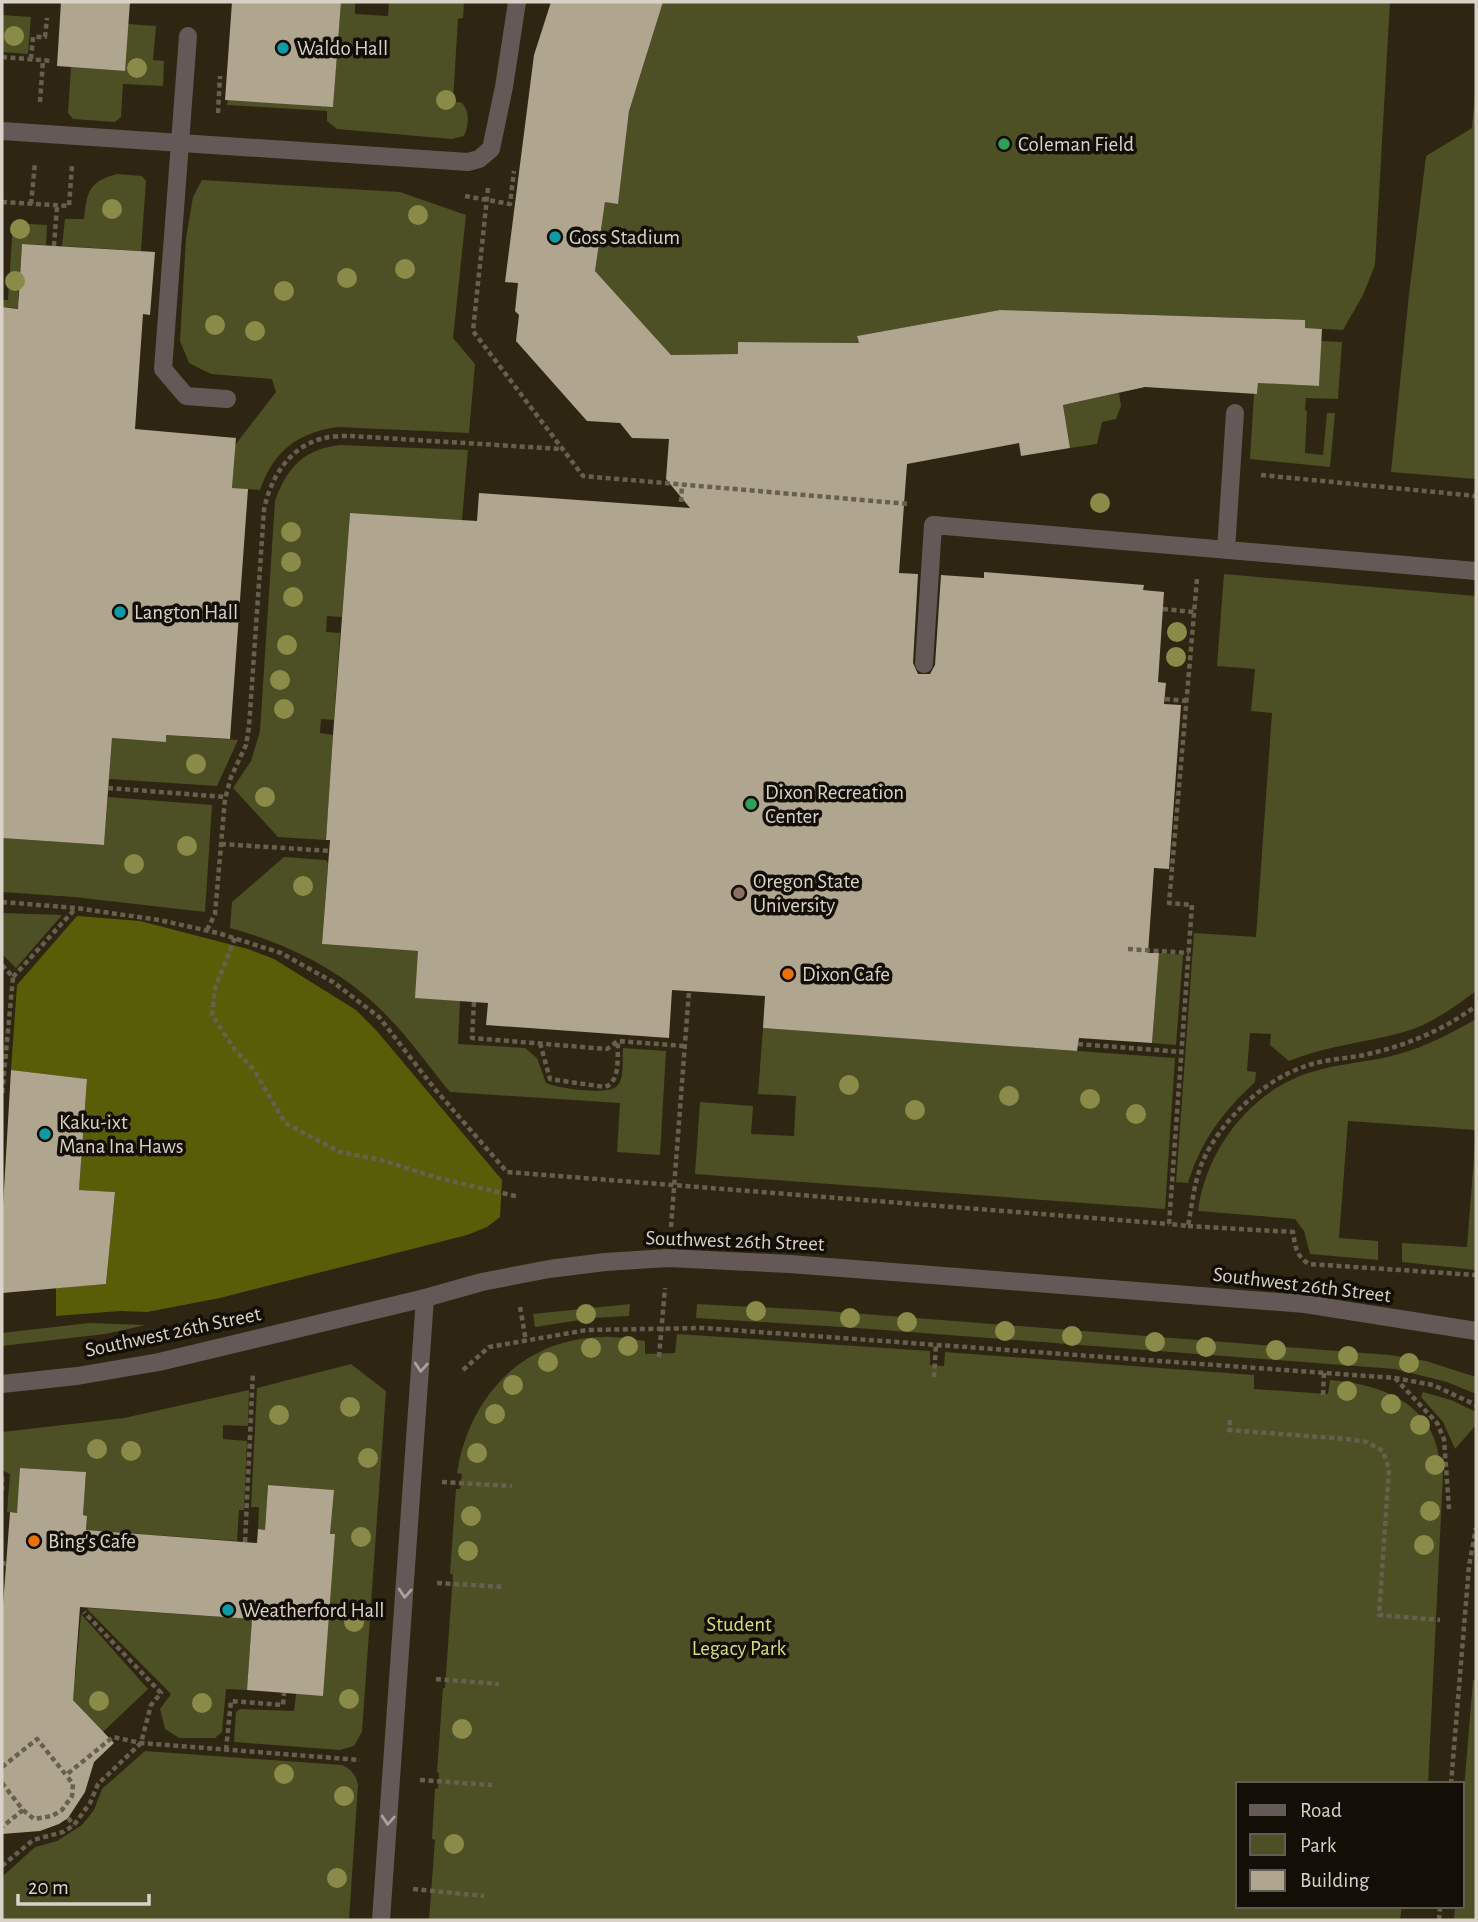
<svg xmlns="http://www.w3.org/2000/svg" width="1478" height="1922" font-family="'Alegreya Sans',sans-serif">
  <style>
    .green { fill: #4d4f24 }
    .forest { fill: #5a5d08 }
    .building { fill: #b0a58e }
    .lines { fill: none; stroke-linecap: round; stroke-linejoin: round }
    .path { stroke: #68604f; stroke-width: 4.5; stroke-dasharray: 5 3.5; stroke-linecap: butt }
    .lane { stroke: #655957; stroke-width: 18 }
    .street { stroke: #655957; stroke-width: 18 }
    .tree { fill: #8b8b49 }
    .oneway { stroke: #aba29a }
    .culture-dot { fill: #0f9aa8; stroke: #130f07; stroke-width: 2.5 }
    .leisure-dot { fill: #2e9e5b; stroke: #130f07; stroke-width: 2.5 }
    .education-dot { fill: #8d6e63; stroke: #130f07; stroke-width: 2.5 }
    .food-dot { fill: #e8710a; stroke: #130f07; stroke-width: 2.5 }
    .labels { text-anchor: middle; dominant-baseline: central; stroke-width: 7; stroke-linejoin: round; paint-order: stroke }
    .poi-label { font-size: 21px; fill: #d9d3c7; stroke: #130f07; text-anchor: start }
    .street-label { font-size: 21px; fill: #d9d3c7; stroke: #130f07 }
    .park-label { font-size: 21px; fill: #d7de76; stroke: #130f07 }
  </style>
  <rect width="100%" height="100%" fill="#2e2512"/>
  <path class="green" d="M341,2H355V14L388,16L389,2H464L463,18L458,19L453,101L462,103C470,112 469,125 464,136L452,139L337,129L327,121V111L227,105L228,100L333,106Z
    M663,2H1390L1375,265L1363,295L1343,330L1305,328V320L1000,310L857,336L859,343L739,342L738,354L671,355L595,271L605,202L618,203L632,87L637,86Z
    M2,15L31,17L28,54L2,52Z
    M128,24L156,26L153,60L164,61L163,86L123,84L121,117L115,122L73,119L68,113L71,67L124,71Z
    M1476,81V479L1391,472L1409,294L1426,156L1472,128Z
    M117,174L142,176L146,181L141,251L62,246L65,219H84C87,192 88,182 117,174Z
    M202,180L400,192L466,215L453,338L475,364L469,433L337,427C297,433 274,451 260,490L232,488L235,445L276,392L272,379L211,374L189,363L180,341L186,238L193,197Z
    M13,223L47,225L46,245L22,244L18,299L103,305L143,317L2,307V300H8Z
    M1321,341L1342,342L1338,399L1306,398L1305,410L1307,411L1305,453L1323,455L1327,413H1335L1330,467L1250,459L1254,394H1257L1258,383L1319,386Z
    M1119,393L1121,406L1116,419L1102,422L1097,444L1070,448L1063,405Z
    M340,445L468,450L462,520L350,513L342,617L327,616L326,632L340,633L334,720L321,719L320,733L333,735L326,840L278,837L233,788L251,761L260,731L275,501C287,467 304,449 340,445Z
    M1224,574L1476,596V991C1453,1008 1429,1026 1400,1033C1363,1043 1325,1046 1289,1061L1270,1045L1271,1034L1250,1033L1247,1071L1256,1072L1255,1082C1222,1113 1202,1139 1188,1183L1176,1182L1194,933L1256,937L1272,713L1251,711L1255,669L1217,666Z
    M166,735L238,740L217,786L109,779L112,738L166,741Z
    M108,797L212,805L205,912L74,897L2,892V838L104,845Z
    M284,857L326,860L328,863L322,944L418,951L460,1001L458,1044L525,1048L537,1058L546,1083C557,1088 608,1096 617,1086C625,1078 622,1059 623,1048L666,1051L660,1155L617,1152L620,1103L450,1092C426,1063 404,1031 377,1006C335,967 284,943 230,928L232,902Z
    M2,913L62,915L16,968L2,954Z
    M1159,953L1183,955L1176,1045L1152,1043Z
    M1476,1019V1130L1348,1121L1339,1238L1378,1241V1260L1310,1254L1304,1231L1295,1219L1198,1211C1206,1148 1253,1088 1315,1071C1342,1063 1371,1062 1399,1054C1427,1046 1452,1033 1476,1019Z
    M763,1028L1175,1058L1165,1209L695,1174L700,1102L753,1106L751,1134L794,1136L796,1096L758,1094Z
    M1476,1131V1270L1402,1262V1243L1467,1247Z
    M630,1304L629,1316L593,1318L535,1327L533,1314Z
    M697,1304L814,1310L1390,1355L1426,1361L1476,1377V1394L1447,1382L1395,1369L857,1328L696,1318Z
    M89,1323L146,1325L105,1334L2,1346V1333Z
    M677,1334L930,1351V1365L944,1366L945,1352L1254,1375V1389L1328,1394L1330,1380C1366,1383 1407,1393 1428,1426C1437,1440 1439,1458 1443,1474L1428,1784H1238V1906H1402L1400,1920H429L435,1840L432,1839L435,1789L438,1788L439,1773L437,1772L443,1688H445L453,1574H450L456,1489H460L462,1474L457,1473C469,1397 522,1339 602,1337C616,1336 631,1339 645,1341V1354L675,1353Z
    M351,1364L386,1391L362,1732L354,1746L340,1750L234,1742L236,1712L240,1709L294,1711L296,1694L335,1534H330L333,1490L268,1485L265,1530L258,1529L259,1507H251L257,1388Z
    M249,1390L248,1426L223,1425V1439L247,1441L244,1510H239L237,1541L86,1530L87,1516L83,1515L86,1472L21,1468L17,1513L7,1512L10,1474L2,1470V1432L124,1418Z
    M1423,1392L1451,1400L1476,1412V1425L1455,1449L1443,1422L1421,1397Z
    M89,1608L252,1619L247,1690L226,1689L222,1732L215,1738H179L165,1729L160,1709L171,1694L87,1609Z
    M81,1614L148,1689L103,1732L53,1678H75Z
    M1473,1680L1476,1681V1920H1454L1455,1906H1462V1814Z
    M145,1751L342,1765C352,1770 356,1775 358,1785L349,1920H2V1877L35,1847L57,1841L82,1825L94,1810L102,1789Z"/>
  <path class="forest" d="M77,916L140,921L248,949L274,959L356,1010L376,1030L502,1180L500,1217L487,1227L467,1235L220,1298L147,1312L120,1311L56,1316V1288L106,1284L115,1192L79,1190L87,1079L11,1070L17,985Z"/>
  <path class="building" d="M61,2H130L125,71L57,66Z
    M232,2H341L333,107L225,100Z
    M551,2H663L629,111L618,204L605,202L595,271L671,355L738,354V342L859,343L857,336L1000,310L1305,320V328L1322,329L1319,386L1258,383L1257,394L1145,387L1063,405L1070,448L1021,456L1019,443L907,464L899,573L918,574L913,663L918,674H930L935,665L941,575L984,578V572L1144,585L1143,590L1164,592L1158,682L1166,683L1164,704L1181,705L1169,869L1154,868L1148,953H1159L1152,1043L1079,1038L1077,1051L763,1028L765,996L672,990L669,1038L486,1025L488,1003L415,998L418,951L322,944L330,840H326L333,735L350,513L477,521L479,493L690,508L666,479L669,439L632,438L620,423L587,421L516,341L519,315L515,311L518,283L505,282L534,55Z
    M22,244L155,252L150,315L143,314L135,429L236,438L232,488L248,489L230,739L166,735V742L112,738L104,845L2,838V307L18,309Z
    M11,1070L87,1079L79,1190L115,1192L106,1284L2,1293V1223Z
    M20,1468L86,1472L83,1515L87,1516L86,1530L257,1543L258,1529L265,1530L268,1485L334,1490L330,1534H335L323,1696L247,1690L252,1619L80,1607L73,1700L114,1743L94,1762L85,1792L68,1818L59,1824L40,1831L2,1834V1619L10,1512L17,1513Z"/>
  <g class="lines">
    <path class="path" d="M2,57L53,61
      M31,59L33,37H45L47,18
      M40,102L43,60
      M218,113L220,76
      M488,188L473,331L583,476L909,504
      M465,196L510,204L514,171
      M2,202L69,206L72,166
      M31,204L35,163
      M54,246L57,206
      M1261,475L1476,496
      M681,502L682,485
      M1197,579L1169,903L1192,905L1169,1224L1188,1226C1192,1205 1194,1183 1202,1163C1220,1121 1263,1080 1306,1066C1325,1059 1345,1059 1364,1055C1405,1046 1442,1031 1476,1006
      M1163,609L1194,612
      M1165,699L1186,701
      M108,788L225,797
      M221,844L331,851
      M2,902L76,908L159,920L218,933L281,953L333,982L379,1017L434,1088L507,1172L1169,1224
      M207,930L215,914L225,799L231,777L246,745L249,727L264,510C270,478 290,446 324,438C332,436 343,436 351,436L562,449
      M235,938L215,988L212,1015L235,1050L254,1070L285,1123L340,1152L381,1160L438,1178L519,1197
      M1128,949L1189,953
      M2,965L13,977L2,1095
      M13,977L76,908
      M474,1002L472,1038L607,1049L618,1041L684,1046
      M540,1043L550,1079L605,1087C621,1081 617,1056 618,1041
      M1078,1044L1182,1052
      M1188,1226L1293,1232C1295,1246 1296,1256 1309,1264L1476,1275
      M671,1227L689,991
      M520,1307L526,1341
      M659,1357L665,1288
      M463,1370L489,1347L587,1330L703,1328L1395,1378L1433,1385L1476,1405
      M934,1377L936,1344
      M1395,1378L1437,1423L1444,1439L1449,1509
      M1323,1395L1324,1373
      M1230,1420L1229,1430L1347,1439L1367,1442L1383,1451L1389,1469L1379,1615L1440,1620
      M2,1477V1490
      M442,1482L512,1486
      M245,1542L253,1372
      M2,1563L6,1564
      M437,1583L505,1587
      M436,1679L499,1684
      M226,1750L231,1701L283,1705L284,1693
      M2,1767L37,1739L66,1775L113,1737L141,1743L360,1760
      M420,1780L492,1785
      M2,1783L23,1810L2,1827
      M1451,1784L1469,1566L1476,1528
      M23,1810L34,1819L52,1816L62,1810L72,1796L73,1784L66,1775
      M68,1818L74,1825
      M2,1866L33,1840L63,1832L74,1825L90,1803L98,1784L141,1743L151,1705L161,1693L84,1612
      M413,1889L484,1896
      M1439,1920L1440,1906"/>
    <path class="lane" d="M188,36L163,369L186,396L227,399
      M2,131L468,162L479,159L491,149L504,87L517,2
      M1226,550L1235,413
      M924,664L933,525L1476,571
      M381,1920L425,1298"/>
    <path class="street" d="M2,1384L77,1376L159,1362L425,1298L482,1282L549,1269L605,1262L668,1258L790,1264L1305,1304L1476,1331"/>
  </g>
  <g class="tree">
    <circle cx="14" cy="36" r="10"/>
    <circle cx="137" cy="68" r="10"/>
    <circle cx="446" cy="100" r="10"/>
    <circle cx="112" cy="209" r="10"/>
    <circle cx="418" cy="215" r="10"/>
    <circle cx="20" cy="229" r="10"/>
    <circle cx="405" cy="269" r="10"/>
    <circle cx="347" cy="278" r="10"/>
    <circle cx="15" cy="281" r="10"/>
    <circle cx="284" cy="291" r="10"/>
    <circle cx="215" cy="325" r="10"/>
    <circle cx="255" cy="331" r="10"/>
    <circle cx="1100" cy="503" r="10"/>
    <circle cx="291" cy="532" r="10"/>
    <circle cx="291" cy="562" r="10"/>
    <circle cx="293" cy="597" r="10"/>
    <circle cx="1177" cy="632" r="10"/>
    <circle cx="287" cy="645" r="10"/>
    <circle cx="1176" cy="657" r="10"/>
    <circle cx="280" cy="680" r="10"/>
    <circle cx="284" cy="709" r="10"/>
    <circle cx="196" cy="764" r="10"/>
    <circle cx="265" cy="797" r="10"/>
    <circle cx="187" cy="846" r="10"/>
    <circle cx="134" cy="864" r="10"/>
    <circle cx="303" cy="886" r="10"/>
    <circle cx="849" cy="1085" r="10"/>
    <circle cx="1009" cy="1096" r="10"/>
    <circle cx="1090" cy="1099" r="10"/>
    <circle cx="915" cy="1110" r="10"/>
    <circle cx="1136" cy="1114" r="10"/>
    <circle cx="756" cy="1311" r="10"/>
    <circle cx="586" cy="1314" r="10"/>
    <circle cx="850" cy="1318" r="10"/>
    <circle cx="907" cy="1322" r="10"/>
    <circle cx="1005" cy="1331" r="10"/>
    <circle cx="1072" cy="1336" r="10"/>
    <circle cx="1155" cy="1342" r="10"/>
    <circle cx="628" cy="1346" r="10"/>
    <circle cx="1206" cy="1347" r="10"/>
    <circle cx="591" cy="1348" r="10"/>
    <circle cx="1276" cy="1350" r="10"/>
    <circle cx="1348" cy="1356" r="10"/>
    <circle cx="548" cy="1362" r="10"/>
    <circle cx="1409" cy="1363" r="10"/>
    <circle cx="513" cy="1385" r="10"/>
    <circle cx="1347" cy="1391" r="10"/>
    <circle cx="1391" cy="1404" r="10"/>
    <circle cx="350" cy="1407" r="10"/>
    <circle cx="495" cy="1414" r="10"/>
    <circle cx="279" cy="1415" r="10"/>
    <circle cx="1420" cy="1425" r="10"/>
    <circle cx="97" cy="1449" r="10"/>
    <circle cx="131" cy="1451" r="10"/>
    <circle cx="477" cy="1453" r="10"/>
    <circle cx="368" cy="1458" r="10"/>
    <circle cx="1435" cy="1465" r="10"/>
    <circle cx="1430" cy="1511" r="10"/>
    <circle cx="471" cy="1516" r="10"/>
    <circle cx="361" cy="1537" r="10"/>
    <circle cx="1424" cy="1545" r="10"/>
    <circle cx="468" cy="1551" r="10"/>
    <circle cx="354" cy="1622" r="10"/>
    <circle cx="349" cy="1699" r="10"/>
    <circle cx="99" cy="1701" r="10"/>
    <circle cx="202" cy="1703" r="10"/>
    <circle cx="462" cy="1729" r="10"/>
    <circle cx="284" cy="1774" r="10"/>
    <circle cx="344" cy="1796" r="10"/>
    <circle cx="454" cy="1844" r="10"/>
    <circle cx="337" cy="1878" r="10"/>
  </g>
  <defs><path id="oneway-chevron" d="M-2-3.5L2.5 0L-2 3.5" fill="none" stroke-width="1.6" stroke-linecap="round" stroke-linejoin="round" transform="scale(1.75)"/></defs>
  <g class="oneway">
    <use href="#oneway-chevron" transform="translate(421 1367) rotate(94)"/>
    <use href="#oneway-chevron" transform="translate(405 1593) rotate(94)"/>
    <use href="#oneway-chevron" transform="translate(388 1820) rotate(94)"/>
  </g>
  <g class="culture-dot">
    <circle cx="283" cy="48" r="7"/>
    <circle cx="555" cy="237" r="7"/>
    <circle cx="120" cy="612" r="7"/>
    <circle cx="45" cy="1134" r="7"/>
    <circle cx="228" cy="1610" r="7"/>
  </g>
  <g class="leisure-dot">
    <circle cx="1004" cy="144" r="7"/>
    <circle cx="751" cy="804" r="7"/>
  </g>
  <circle class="education-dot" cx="739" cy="893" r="7"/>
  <g class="food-dot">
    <circle cx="788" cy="974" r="7"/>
    <circle cx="34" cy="1541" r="7"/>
  </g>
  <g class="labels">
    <g class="poi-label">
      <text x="297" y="48">Waldo Hall</text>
      <text x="1018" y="144">Coleman Field</text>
      <text x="569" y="237">Goss Stadium</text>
      <text x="134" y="612">Langton Hall</text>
      <text x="765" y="792">Dixon Recreation<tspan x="765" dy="24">Center</tspan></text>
      <text x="753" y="881">Oregon State<tspan x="753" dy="24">University</tspan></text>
      <text x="802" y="974">Dixon Cafe</text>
      <text x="59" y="1122">Kaku-ixt<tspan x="59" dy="24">Mana Ina Haws</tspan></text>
      <text x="48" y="1541">Bing's Cafe</text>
      <text x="242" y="1610">Weatherford Hall</text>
    </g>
    <g class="street-label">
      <text transform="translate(735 1241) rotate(2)">Southwest 26th Street</text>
      <text transform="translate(1302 1285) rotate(7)">Southwest 26th Street</text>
      <text transform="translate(173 1332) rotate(-12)">Southwest 26th Street</text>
    </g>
    <g class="park-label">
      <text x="739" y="1624">Student<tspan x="739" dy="24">Legacy Park</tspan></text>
    </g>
  </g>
  <rect width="1478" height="1922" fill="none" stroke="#d9d3c7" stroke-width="7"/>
  <rect x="1236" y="1782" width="228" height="126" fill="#130f07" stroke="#625d54" stroke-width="2"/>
  <rect x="1250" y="1805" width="35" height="10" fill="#655957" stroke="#625d54" stroke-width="2"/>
  <text x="1300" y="1817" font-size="21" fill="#d9d3c7">Road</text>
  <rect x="1250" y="1834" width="35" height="21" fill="#4d4f24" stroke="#625d54" stroke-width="2"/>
  <text x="1300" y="1852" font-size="21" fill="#d9d3c7">Park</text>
  <rect x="1250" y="1870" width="35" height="21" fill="#b0a58e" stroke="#625d54" stroke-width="2"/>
  <text x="1300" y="1887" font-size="21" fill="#d9d3c7">Building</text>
  <path d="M18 1894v10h131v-10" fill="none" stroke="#d9d3c7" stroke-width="3.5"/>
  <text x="28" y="1894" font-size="21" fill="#d9d3c7" stroke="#130f07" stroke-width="5" paint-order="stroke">20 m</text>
</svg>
